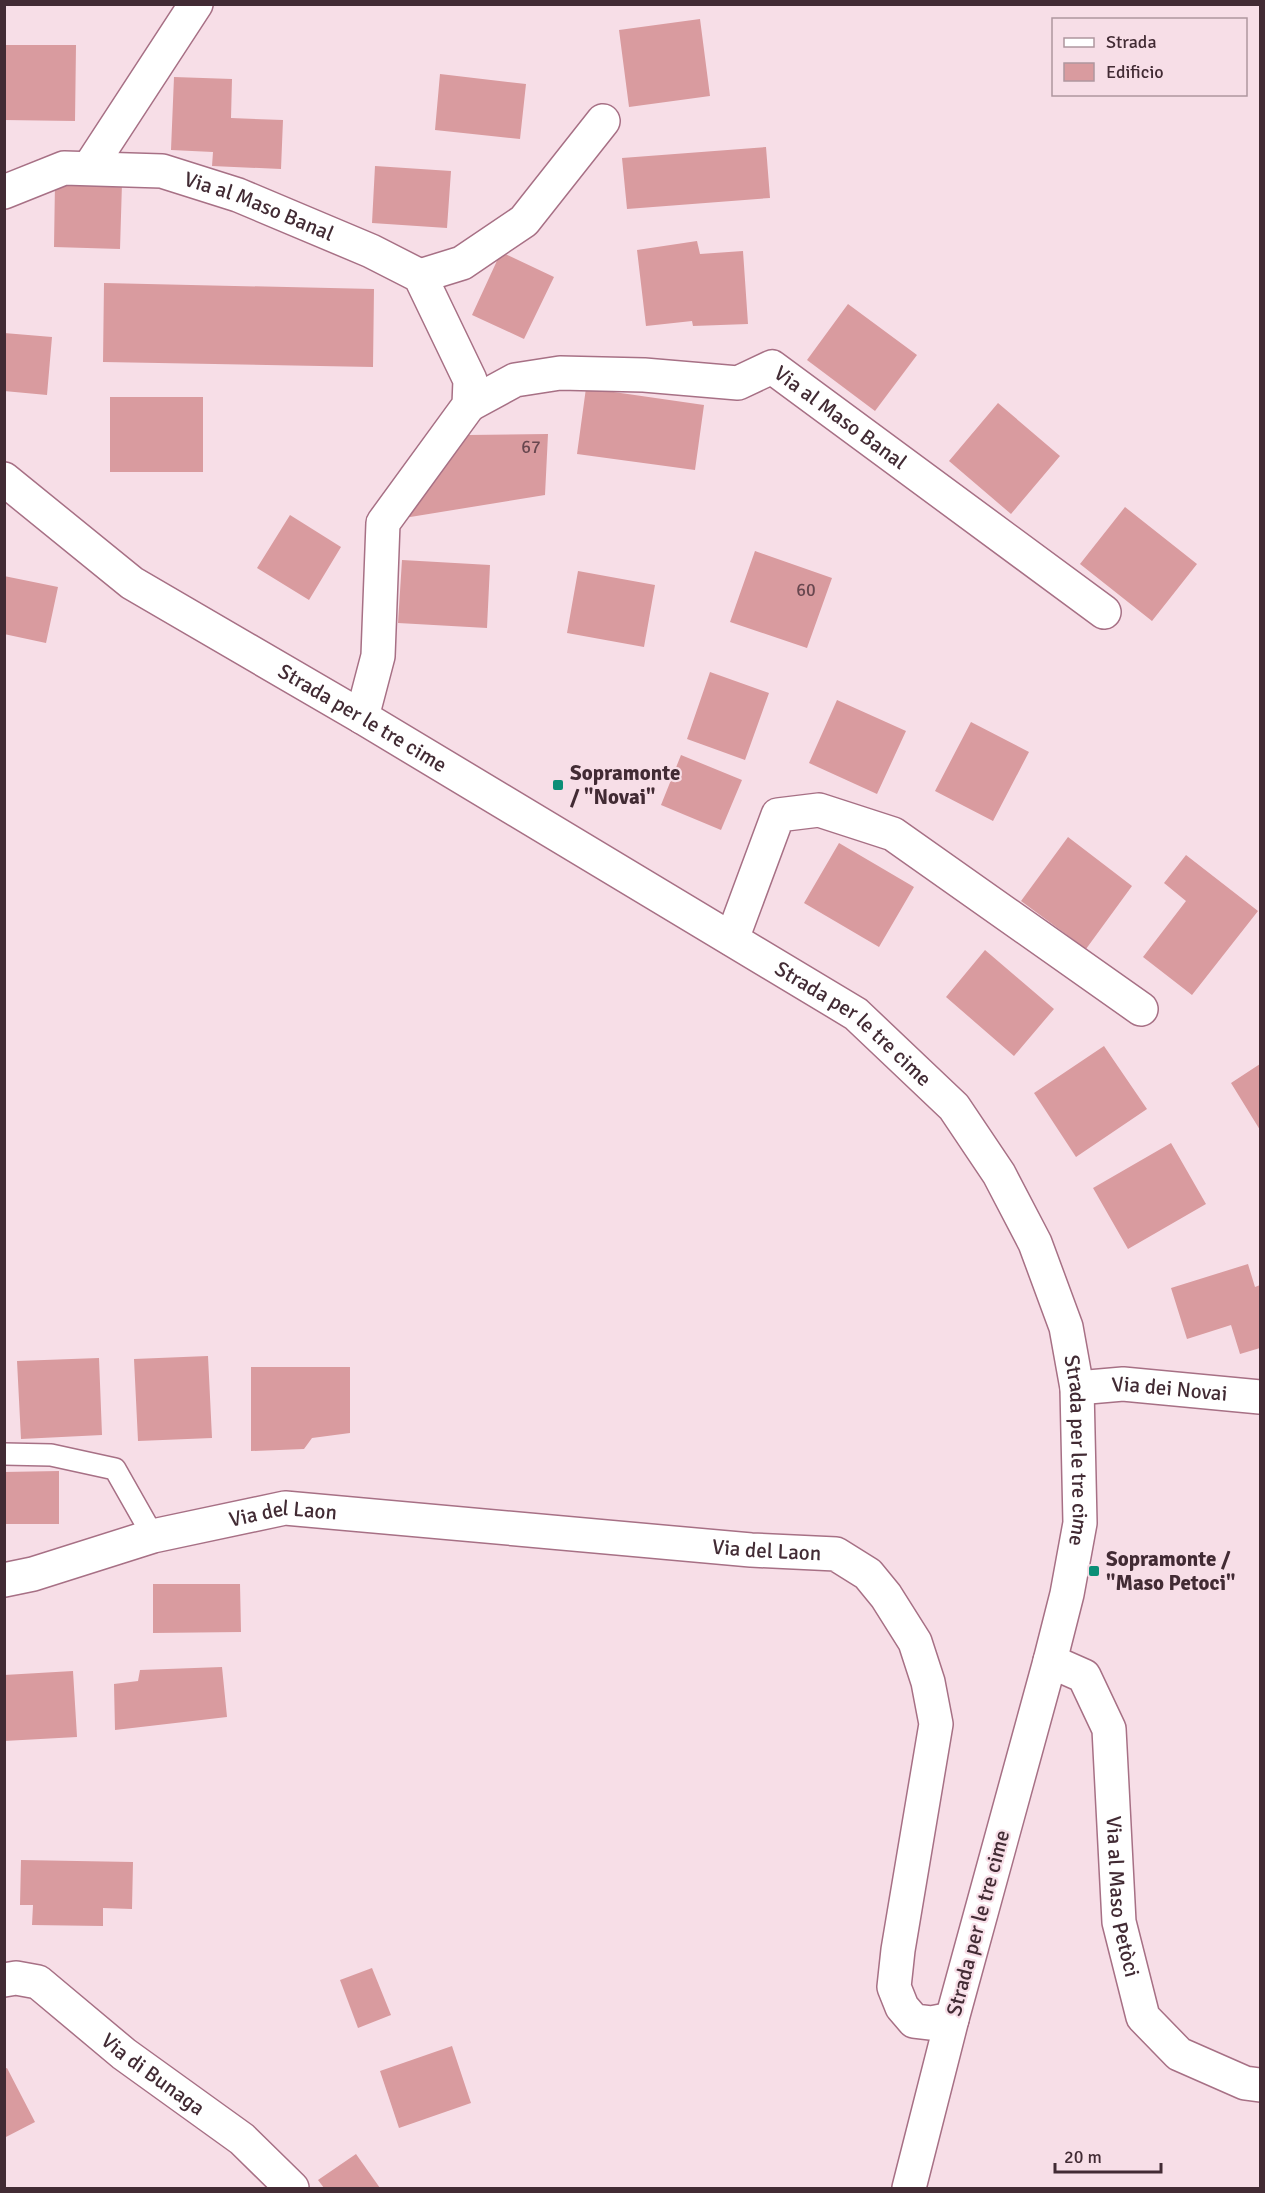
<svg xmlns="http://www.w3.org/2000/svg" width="1265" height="2193" font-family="Signika,sans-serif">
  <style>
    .building { fill: #d99b9f }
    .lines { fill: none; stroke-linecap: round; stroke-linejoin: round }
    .lane-casing { stroke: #a77085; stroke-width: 24 }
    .street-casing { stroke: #a77085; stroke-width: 36 }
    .secondary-casing { stroke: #a77085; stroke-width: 36 }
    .lane { stroke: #fff; stroke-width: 21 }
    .street { stroke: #fff; stroke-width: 33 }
    .secondary { stroke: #fff; stroke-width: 33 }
    .poi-dot { fill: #0b8e76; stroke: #f7dee7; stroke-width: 2 }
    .labels { text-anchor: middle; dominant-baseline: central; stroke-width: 4.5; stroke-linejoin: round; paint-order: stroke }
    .number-label { font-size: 18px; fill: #68474f }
    .street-label { font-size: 21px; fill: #422b34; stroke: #f7dee7 }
    .poi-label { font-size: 21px; font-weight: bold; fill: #422b34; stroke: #f7dee7; text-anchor: start }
  </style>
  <rect width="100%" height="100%" fill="#f7dee7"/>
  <path class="building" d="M700,19L710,96L629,107L619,30Z
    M4,45H76L75,121L4,120Z
    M440,74L526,84L520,139L435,130Z
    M174,77L232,79L231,118L283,120L281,169L212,166L213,152L171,150Z
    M766,147L770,198L627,209L622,158Z
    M375,166L451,171L447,228L372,223Z
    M55,182L122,183L120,249L54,247Z
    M697,241L700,254L743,251L748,324L693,326L692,321L646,326L637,250Z
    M501,252L554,277L524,339L472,315Z
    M104,283L374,289L373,367L103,362Z
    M848,304L917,355L875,411L807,360Z
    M4,333L52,337L47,395L4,391Z
    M586,388L704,405L695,470L577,454Z
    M110,397H203V472H110Z
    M998,403L1060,456L1011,514L949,461Z
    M548,434L545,495L398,519L468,435Z
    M1125,507L1197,564L1152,621L1080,564Z
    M290,515L341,547L309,600L257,568Z
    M755,551L832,578L807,648L730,622Z
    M402,560L490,565L487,628L398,623Z
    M578,571L655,585L644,647L567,633Z
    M4,576L58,587L46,643L4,634Z
    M710,672L769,693L745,760L687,739Z
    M837,700L906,731L877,794L809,763Z
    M971,722L1029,752L993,821L935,791Z
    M681,755L742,780L721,830L661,805Z
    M1068,837L1132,886L1086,949L1021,901Z
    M839,843L914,887L879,947L804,903Z
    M1186,855L1258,911L1192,995L1143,957L1186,901L1164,883Z
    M985,950L1054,1009L1014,1056L946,997Z
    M1104,1046L1147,1109L1076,1157L1034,1093Z
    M1260,1064V1130L1231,1083Z
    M1171,1143L1206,1204L1128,1249L1093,1188Z
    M1248,1264L1255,1287L1260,1285V1348L1240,1354L1231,1325L1187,1339L1171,1288Z
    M208,1356L212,1438L138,1441L134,1359Z
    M99,1358L102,1435L21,1439L17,1361Z
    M251,1367H350V1433L312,1438L304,1449L251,1451Z
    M59,1471V1524H4V1472Z
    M153,1584H240L241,1632L153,1633Z
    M222,1667L227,1717L115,1730L114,1684L138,1681L140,1670Z
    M73,1671L77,1737L4,1741V1675Z
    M21,1860L133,1862L132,1909L103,1908V1926L32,1925L33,1905H20Z
    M372,1968L391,2015L358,2028L340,1980Z
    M452,2046L471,2103L399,2128L380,2071Z
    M7,2068L35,2122L4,2138V2069Z
    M356,2154L380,2188H324L318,2180Z"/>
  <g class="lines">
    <g class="lane-casing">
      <path id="lane" d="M4,1454L51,1455L115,1469L153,1536"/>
    </g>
    <g class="street-casing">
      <g id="street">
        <path d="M89,168L196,4"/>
        <path id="s1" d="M4,192L64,168L162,171L238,195L371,251L420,276L470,380L469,405L383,523L378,656L362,717"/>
        <path d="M420,276L462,263L524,221L603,121"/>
        <path id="s2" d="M469,405L515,380L560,373L644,375L738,383L772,367L1104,612"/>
        <path d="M732,939L778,815L819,810L893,834L1141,1009"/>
        <path id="s3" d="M1077,1388L1123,1384L1260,1397"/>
        <path id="s4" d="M4,1580L33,1574L153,1536L285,1508L751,1550L836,1554L868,1574L886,1596L915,1642L928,1682L936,1724L898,1950L894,1987L902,2007L914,2021L931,2023L952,2019"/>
        <path id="s5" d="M1050,1661L1084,1676L1109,1729L1119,1922L1143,2017L1179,2054L1245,2083L1260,2085"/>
        <path id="s6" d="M4,1980L16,1978L38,1982L124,2054L242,2139L292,2188"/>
      </g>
    </g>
    <g class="secondary-casing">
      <g id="secondary">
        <path id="s7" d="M4,479L132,583L362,717L856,1014L954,1107L999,1174L1035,1243L1066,1327L1077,1388L1080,1523L1067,1594L1050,1661L952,2019L909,2188"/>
      </g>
    </g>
    <use href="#lane" class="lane"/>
    <use href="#street" class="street"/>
    <use href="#secondary" class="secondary"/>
  </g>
  <g class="poi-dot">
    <rect x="552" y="779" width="12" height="12" rx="3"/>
    <rect x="1088" y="1565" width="12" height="12" rx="3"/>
  </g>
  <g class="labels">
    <g class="number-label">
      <text x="531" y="447">67</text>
      <text x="806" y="590">60</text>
    </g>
    <g class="street-label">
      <text stroke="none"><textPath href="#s1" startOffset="266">Via al Maso Banal</textPath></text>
      <text stroke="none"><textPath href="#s2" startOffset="399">Via al Maso Banal</textPath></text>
      <text stroke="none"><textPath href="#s7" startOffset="432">Strada per le tre cime</textPath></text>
      <text stroke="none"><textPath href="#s7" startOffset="1011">Strada per le tre cime</textPath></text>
      <text stroke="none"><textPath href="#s3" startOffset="93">Via dei Novai</textPath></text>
      <text stroke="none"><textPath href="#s7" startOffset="1515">Strada per le tre cime</textPath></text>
      <text stroke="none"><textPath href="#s4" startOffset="288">Via del Laon</textPath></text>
      <text stroke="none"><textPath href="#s4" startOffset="774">Via del Laon</textPath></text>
      <text stroke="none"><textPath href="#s5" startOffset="264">Via al Maso Petòci</textPath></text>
      <text transform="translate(978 1923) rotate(-75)">Strada per le tre cime</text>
      <text stroke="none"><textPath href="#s6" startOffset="182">Via di Bunaga</textPath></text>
    </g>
    <g class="poi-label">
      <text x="570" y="773">Sopramonte<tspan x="570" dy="24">/ "Novai"</tspan></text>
      <text x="1106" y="1559">Sopramonte /<tspan x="1106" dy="24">"Maso Petoci"</tspan></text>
    </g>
  </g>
  <rect width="1265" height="2193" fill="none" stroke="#422b34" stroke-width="12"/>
  <rect x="1052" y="18" width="195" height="78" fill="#f7dee7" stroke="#af969f" stroke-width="1.5"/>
  <rect x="1064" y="38" width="30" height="9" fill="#ffffff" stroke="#af969f" stroke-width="1.5"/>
  <text x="1106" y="48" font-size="18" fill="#422b34">Strada</text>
  <rect x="1064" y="63" width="30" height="18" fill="#d99b9f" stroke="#af969f" stroke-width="1.5"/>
  <text x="1106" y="78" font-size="18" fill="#422b34">Edificio</text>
  <path d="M1055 2163v9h106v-9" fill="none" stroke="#422b34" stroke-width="3"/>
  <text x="1064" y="2163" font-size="18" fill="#422b34" stroke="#f7dee7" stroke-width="4.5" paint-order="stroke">20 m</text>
</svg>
